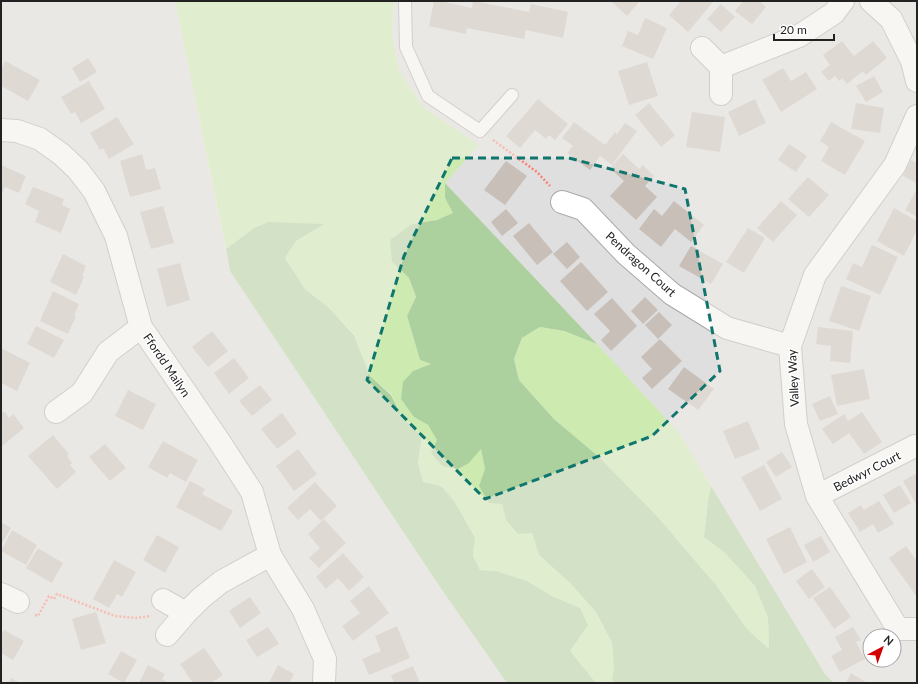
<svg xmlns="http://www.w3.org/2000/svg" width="918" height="684" font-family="Lato,sans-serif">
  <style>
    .residential { fill: #e0dfdf; fill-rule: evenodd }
    .grass { fill: #cdebb0 }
    .forest { fill: #add19e }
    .building { fill: #c7bfb8 }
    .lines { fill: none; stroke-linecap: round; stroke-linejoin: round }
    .lane-casing { stroke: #a9a9a9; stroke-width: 14 }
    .street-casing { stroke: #a9a9a9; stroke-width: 24 }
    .path { stroke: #fa8072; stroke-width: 2.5; stroke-dasharray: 2 2; stroke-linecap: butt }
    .lane { stroke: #fff; stroke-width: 12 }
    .street { stroke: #fff; stroke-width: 22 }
    .marked { fill: none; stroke: #0f766e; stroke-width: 3; stroke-dasharray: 8 5; stroke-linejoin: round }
    .labels { text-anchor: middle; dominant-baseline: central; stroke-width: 3; stroke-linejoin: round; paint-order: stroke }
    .street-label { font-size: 12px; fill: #222; stroke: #fff }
  </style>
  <rect width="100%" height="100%" fill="#f2efe9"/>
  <path class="residential" d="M1,1H175L230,271L440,587L507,683H1Z
    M394,1H917V683H834L825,674L753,557L680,434L445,183L478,145L424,108L399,71L392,35ZM870,636H894V660H870Z"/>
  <path class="grass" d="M175,1H394L392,35L399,71L424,108L479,145L445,183V198L454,213L437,220L412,224L392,262L409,278L416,298L407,316L420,360L432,364L413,371L414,417L428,425L438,440L431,453L469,463L481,448L485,469L502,504L506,520L532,533L539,555L570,583L596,612L612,643L614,668L613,679L616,683H596L570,651L578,638L580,608L552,596L527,581L496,571L480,570L473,556L475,538L441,486L423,482L418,463L422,436L402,417L391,394L370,376L354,334L329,308L305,289L285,258L296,241L323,224L254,228L226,249Z
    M540,327L564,331L597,344L680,434L711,486L708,501L704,537L725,553L755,586L768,618L769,649L747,629L716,585L656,515L599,457L554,419L519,380L514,359L522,338Z"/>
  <path class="forest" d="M445,183L597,344L564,331L540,327L522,338L514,359L519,380L554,419L599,457L656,515L716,585L747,629L769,649L768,618L755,586L725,553L704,537L708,501L711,486L825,674L834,683H616L612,680L614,668L612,643L596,612L570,583L539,555L532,533L518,534L506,520L502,504L489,503L479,486L485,469L481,449L469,463L458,469L442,466L431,453L437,440L428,425L414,417L401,399L403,382L413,371L431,364L420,360L407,316L416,297L409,278L392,262L390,240L412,224L437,220L453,213L445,198Z
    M269,222L324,224L296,241L285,258L305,289L329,308L354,335L370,376L391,395L402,417L422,436L418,463L423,482L441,486L454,501L475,538L473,556L480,570L496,571L527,581L552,596L580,608L588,625L570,651L596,683H507L440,587L230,271L226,249L254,228Z"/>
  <path class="building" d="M434,1H440L472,8L473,1H474L529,12L531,4L568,12L563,38L526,30L524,39L467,28L466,34L429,26Z
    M613,1H640L627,16L612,2Z
    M681,1H712L713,2L688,32L669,15Z
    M743,1H759L766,7L752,24L735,11Z
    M721,4L735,17L721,32L707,19Z
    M645,18L667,28L653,59L622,46L628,31L638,35Z
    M842,41L854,56L873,41L887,58L866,75L863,71L847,84L842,78L839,81L835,76L829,81L821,72L830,65L823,55Z
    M88,58L97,72L80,82L72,68Z
    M5,61L40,80L28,101L1,86V70Z
    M647,62L658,96L629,105L618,71Z
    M783,68L791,81L806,72L817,89L781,112L762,80Z
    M874,76L883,92L866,102L856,86Z
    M89,81L105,109L81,123L75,112L71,114L61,97Z
    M538,99L568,124L555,140L549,135L546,139L535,130L520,148L506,136Z
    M755,99L766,123L739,136L728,112Z
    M649,103L675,135L661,147L635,115Z
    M856,103L884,108L880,133L851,129Z
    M692,112L725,117L720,152L686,147Z
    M117,117L134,144L109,159L103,148L100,150L90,133Z
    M574,122L605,145L615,132L617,134L625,123L637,131L612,165L600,156L590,170L567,153L573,146L562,138Z
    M831,122L865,141L845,175L821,161L829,147L820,141Z
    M789,144L807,156L796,172L778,160Z
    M142,154L146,170L155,168L161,189L130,197L120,161Z
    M623,154L639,169L643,165L654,176L645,186L657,197L636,220L610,196L624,181L610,168Z
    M911,160L917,163V183L903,176Z
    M506,161L527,176L505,205L484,190Z
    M1,165L26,176L19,193L5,187L1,196Z
    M808,177L829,195L809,217L788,199Z
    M33,187L64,199L62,205L70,209L61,233L35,222L39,211L25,204Z
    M917,189V217L905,210Z
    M674,201L704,225L691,242L675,229L661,247L639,229L654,209L662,216Z
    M781,201L797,215L773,242L757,228Z
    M163,206L174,243L151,249L140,212Z
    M894,208L917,221V230L904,256L877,241Z
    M506,209L518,223L502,236L491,222Z
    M529,223L553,252L537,265L513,236Z
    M748,228L765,238L744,273L726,262Z
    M567,242L580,257L567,269L553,254Z
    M872,245L898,257L880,295L846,279L853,263L862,267Z
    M691,246L723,264L711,284L679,266Z
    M63,254L86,266L82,276L84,277L76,295L50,282Z
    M581,262L608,292L587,311L560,281Z
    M180,263L190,300L167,307L157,269Z
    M841,286L871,296L859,331L829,321Z
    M53,291L79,304L74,315L76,316L68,334L40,321Z
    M645,297L658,310L643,324L631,311Z
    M612,298L637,326L611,351L601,340L610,331L594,314Z
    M659,312L672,325L658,339L645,325Z
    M36,326L64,340L54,358L27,344Z
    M818,327L853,331L850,363L830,361L831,346L816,344Z
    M212,331L228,351L208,367L192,347Z
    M660,339L682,361L652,389L642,378L652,369L641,357Z
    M1,348L30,363L17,391L1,383Z
    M234,358L249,378L229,394L214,373Z
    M684,367L714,389L698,410L668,389Z
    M864,369L870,399L837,406L831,375Z
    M260,385L272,400L252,416L239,401Z
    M128,390L156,404L143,430L115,416Z
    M830,396L838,414L820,421L812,404Z
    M4,411L9,418L13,414L24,428L1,447V414Z
    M862,412L882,442L864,454L849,433L833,444L822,429L844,414L848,421Z
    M282,413L297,434L277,449L261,429Z
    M748,421L760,449L735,459L723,431Z
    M53,435L69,454L67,456L72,463L70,465L76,472L57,489L28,456Z
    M163,441L198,460L186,482L170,473L167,478L148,467Z
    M105,444L126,468L110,481L89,457Z
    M298,449L317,474L294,491L276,466Z
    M782,452L792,467L776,477L766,462Z
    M764,465L782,499L760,511L741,477Z
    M917,473V506L903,481Z
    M190,481L205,489L202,494L233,511L221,531L176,507Z
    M315,482L337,506L321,521L310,509L298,520L287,508Z
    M900,485L911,503L894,513L883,495Z
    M879,501L894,524L878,533L873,524L860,532L848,513L861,505L864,510Z
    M324,519L346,543L319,568L309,558L320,548L308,534Z
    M1,522L11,528L1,545Z
    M790,527L807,562L784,574L766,539Z
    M12,530L37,545L26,565L1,551Z
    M157,535L179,547L165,573L143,560Z
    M821,536L830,552L813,562L804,545Z
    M906,546L917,561V597L889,558Z
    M38,548L63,563L52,583L26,568Z
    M343,553L364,577L349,591L338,578L326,589L316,577Z
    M114,560L136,572L122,597L117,594L109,608L93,599Z
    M812,569L825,587L809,599L796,581Z
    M369,586L389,613L353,641L342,626L360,613L350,601Z
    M830,587L851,617L834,629L813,598Z
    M250,597L261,613L240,628L229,611Z
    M96,612L106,643L81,650L72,619Z
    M397,626L410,658L369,675L362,659L381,651L375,636Z
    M268,627L279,644L257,657L246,640Z
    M853,627L861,640L856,642L865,659L840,672L831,656L842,650L835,637Z
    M4,630L24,641L13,660L1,653V636Z
    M204,648L223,675L211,683H193L180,664Z
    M121,651L137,660L124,683L108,674Z
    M148,665L165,674L162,679L169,683H139Z
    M278,665L294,674L290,682L292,683H269Z
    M413,666L420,683H394L391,675Z
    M851,673L866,682V683H846Z
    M11,678L20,683H9Z"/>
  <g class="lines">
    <g class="lane-casing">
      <path id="lane" d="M405,1L406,47L428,96L480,131L512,95"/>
    </g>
    <g class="street-casing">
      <path id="street" d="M871,1L891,19L912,61L917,81
        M702,48L721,67V94
        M721,67L799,36L834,13L843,1
        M917,116L895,165L815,275L790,346L796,424L817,496L898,629H917
        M1,130L17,131L40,139L61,154L78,170L94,191L116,236L141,327L219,441L252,492L270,555L303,609L325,659L324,683
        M562,202L583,209L586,212L626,254L672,294L727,328L790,346
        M56,412L82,393L108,352L141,327
        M817,496L915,446H917
        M1,594L18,602
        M163,600L186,613L167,635
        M186,613L201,598L221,582L270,555"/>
    </g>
    <path class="path" d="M493,140L537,172L550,186
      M35,615L38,616L49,596L54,599L57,594L115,616L136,618L150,616"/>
    <use href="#lane" class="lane"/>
    <use href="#street" class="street"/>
  </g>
  <path d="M0 0H918V684H0ZM452,158H569L685,189L720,371L652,436L485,499L367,380L404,256Z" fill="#f2efe9" fill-opacity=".55" fill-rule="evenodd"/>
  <path class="marked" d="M452,158H569L685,189L720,371L652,436L485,499L367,380L404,256Z"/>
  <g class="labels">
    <g class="street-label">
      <text transform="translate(641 264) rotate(42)">Pendragon Court</text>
      <text transform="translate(167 365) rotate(56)">Ffordd Mailyn</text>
      <text transform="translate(793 378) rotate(-93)">Valley Way</text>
      <text transform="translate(867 471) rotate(-27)">Bedwyr Court</text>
    </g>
  </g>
  <rect width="918" height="684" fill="none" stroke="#222222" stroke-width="4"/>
  <g transform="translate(882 648) rotate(41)"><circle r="19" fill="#ffffff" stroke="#a7a7a7"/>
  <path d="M0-3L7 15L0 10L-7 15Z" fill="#d40000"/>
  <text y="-6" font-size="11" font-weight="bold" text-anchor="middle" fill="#222222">N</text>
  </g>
  <path d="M774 34v6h60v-6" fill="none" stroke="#222222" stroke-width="2"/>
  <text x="780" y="34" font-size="12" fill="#222222" stroke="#ffffff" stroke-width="3" paint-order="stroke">20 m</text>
</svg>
